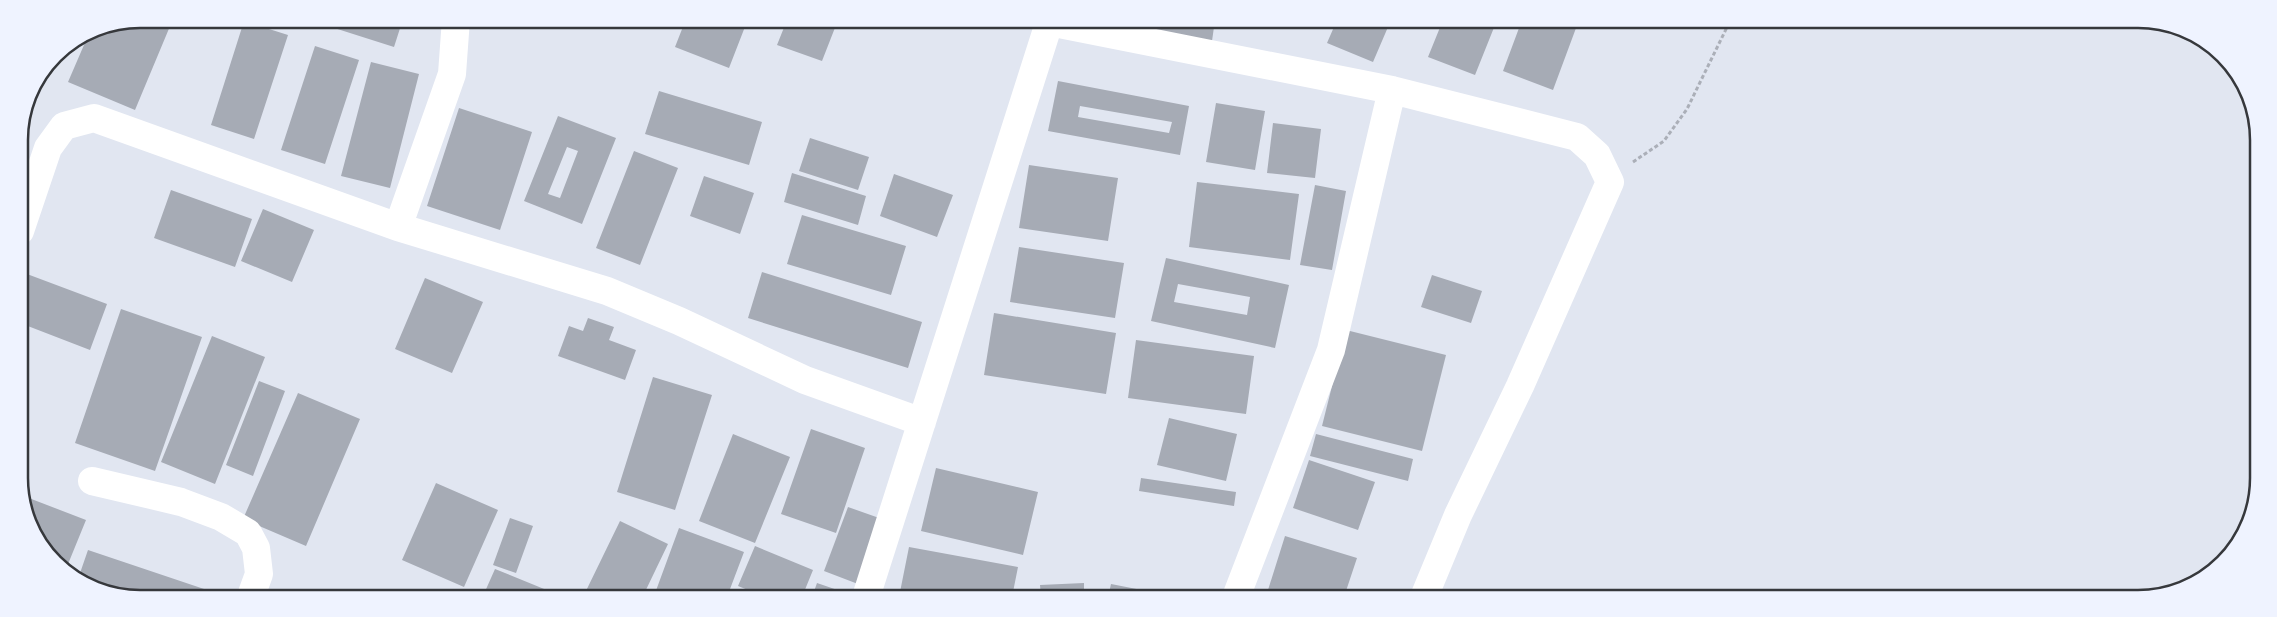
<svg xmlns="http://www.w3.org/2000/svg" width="2277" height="617" font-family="Helvetica,sans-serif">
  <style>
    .building { fill: #a6abb5; fill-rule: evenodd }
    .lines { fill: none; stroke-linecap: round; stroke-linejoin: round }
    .path { stroke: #abafb8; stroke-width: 3; stroke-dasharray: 4 2.5; stroke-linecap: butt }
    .minor { stroke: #fff; stroke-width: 28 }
    .rim { fill: none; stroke: #36383c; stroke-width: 2.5 }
  </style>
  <rect width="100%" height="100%" fill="#e1e6f1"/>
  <path class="building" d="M140,19H173L135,110L68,82L90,31L94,28Z
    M306,19H403L394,47Z
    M686,19H748L729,68L675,47Z
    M787,20H838L822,61L777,45Z
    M1106,20H1215L1212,41Z
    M1337,20H1391L1373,62L1327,43Z
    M1443,20H1497L1475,75L1428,57Z
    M1522,20H1579L1553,90L1503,71Z
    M244,21L288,35L254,139L211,125Z
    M315,46L359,60L325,164L281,150Z
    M371,62L419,74L390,188L341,176Z
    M1058,81L1189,106L1180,155L1048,131ZM1080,106L1172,122L1169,133L1078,117Z
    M659,91L762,122L749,165L645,134Z
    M1216,103L1265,111L1255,170L1206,162Z
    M459,108L532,132L500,230L427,206Z
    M558,116L616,138L582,224L524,201ZM567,147L578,151L560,198L548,194Z
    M1273,123L1321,129L1315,178L1267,173Z
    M810,138L869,157L858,190L799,171Z
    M634,151L678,168L640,265L596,248Z
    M1029,165L1118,178L1108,241L1019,228Z
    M792,173L866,196L858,225L784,202Z
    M894,174L953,195L937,237L880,216Z
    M704,176L754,193L740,234L690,216Z
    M1197,182L1299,194L1290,260L1189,247Z
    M1315,185L1346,191L1332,270L1300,265Z
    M171,190L252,219L235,267L154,238Z
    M263,209L314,230L292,282L241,261Z
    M802,215L906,246L891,295L787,264Z
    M1019,247L1124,263L1115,318L1010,302Z
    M1166,258L1289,285L1275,348L1151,321ZM1178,284L1250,297L1247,315L1174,302Z
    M762,272L922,322L908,368L748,318Z
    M27,274L107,304L90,350L20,323V293Z
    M1432,275L1482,291L1471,323L1421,307Z
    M425,278L483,302L452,373L395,349Z
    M121,309L202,337L155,471L75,443Z
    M994,313L1116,333L1106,394L984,375Z
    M588,318L614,327L609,340L636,350L625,380L558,356L569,326L583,331Z
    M1346,330L1446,355L1422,451L1322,426Z
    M212,336L265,357L215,484L161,462Z
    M1136,340L1254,356L1246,414L1128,398Z
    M653,377L712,395L675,510L617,492Z
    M259,381L285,391L253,476L226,465Z
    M298,393L360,419L306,546L243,519Z
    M1169,418L1237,434L1226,481L1157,465Z
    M811,429L865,448L836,533L781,514Z
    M733,434L790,457L755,543L699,521Z
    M1316,434L1413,459L1408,481L1310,456Z
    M1309,460L1375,482L1358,530L1293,508Z
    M936,468L1038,492L1023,555L921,531Z
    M1141,478L1236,492L1234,506L1139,491Z
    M436,483L498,510L464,587L402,560Z
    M21,495L86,520L66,569L54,563L21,501Z
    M848,507L882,519L858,584L824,571Z
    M510,518L533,526L516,573L493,565Z
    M620,521L668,544L643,596H588L584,595Z
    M679,528L744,552L727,597L654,596Z
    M1285,536L1357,558L1344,597H1290L1268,590Z
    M755,546L813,570L802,597H765L738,586Z
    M909,547L1018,567L1012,597H899Z
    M88,550L207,590L205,596H116L79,576Z
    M495,569L549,591L547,596H483Z
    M817,583L855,596V597H812Z
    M1084,583V597H1041L1040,585Z
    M1111,584L1157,593V597H1108Z"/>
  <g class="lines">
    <path class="path" d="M1633,162L1664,141L1687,109L1730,21"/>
    <path class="minor" d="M1049,22L1392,90L1577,137L1597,155L1610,182L1520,386L1458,515L1424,597
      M398,227L452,74L456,19
      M20,231L48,148L64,126L94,118L398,227L607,291L679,321L805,380L922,422
      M92,481L181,502L221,517L248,533L256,548L259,574L251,596
      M866,597L1050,20
      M1236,597L1331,350L1392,90"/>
  </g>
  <path d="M0 0H2277V617H0ZM140 28H2138A112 112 0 0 1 2250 140V478A112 112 0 0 1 2138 590H140A112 112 0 0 1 28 478V140A112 112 0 0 1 140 28Z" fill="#eff3ff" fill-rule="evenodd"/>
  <path class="rim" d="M140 28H2138A112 112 0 0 1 2250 140V478A112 112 0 0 1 2138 590H140A112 112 0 0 1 28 478V140A112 112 0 0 1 140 28Z"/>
</svg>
